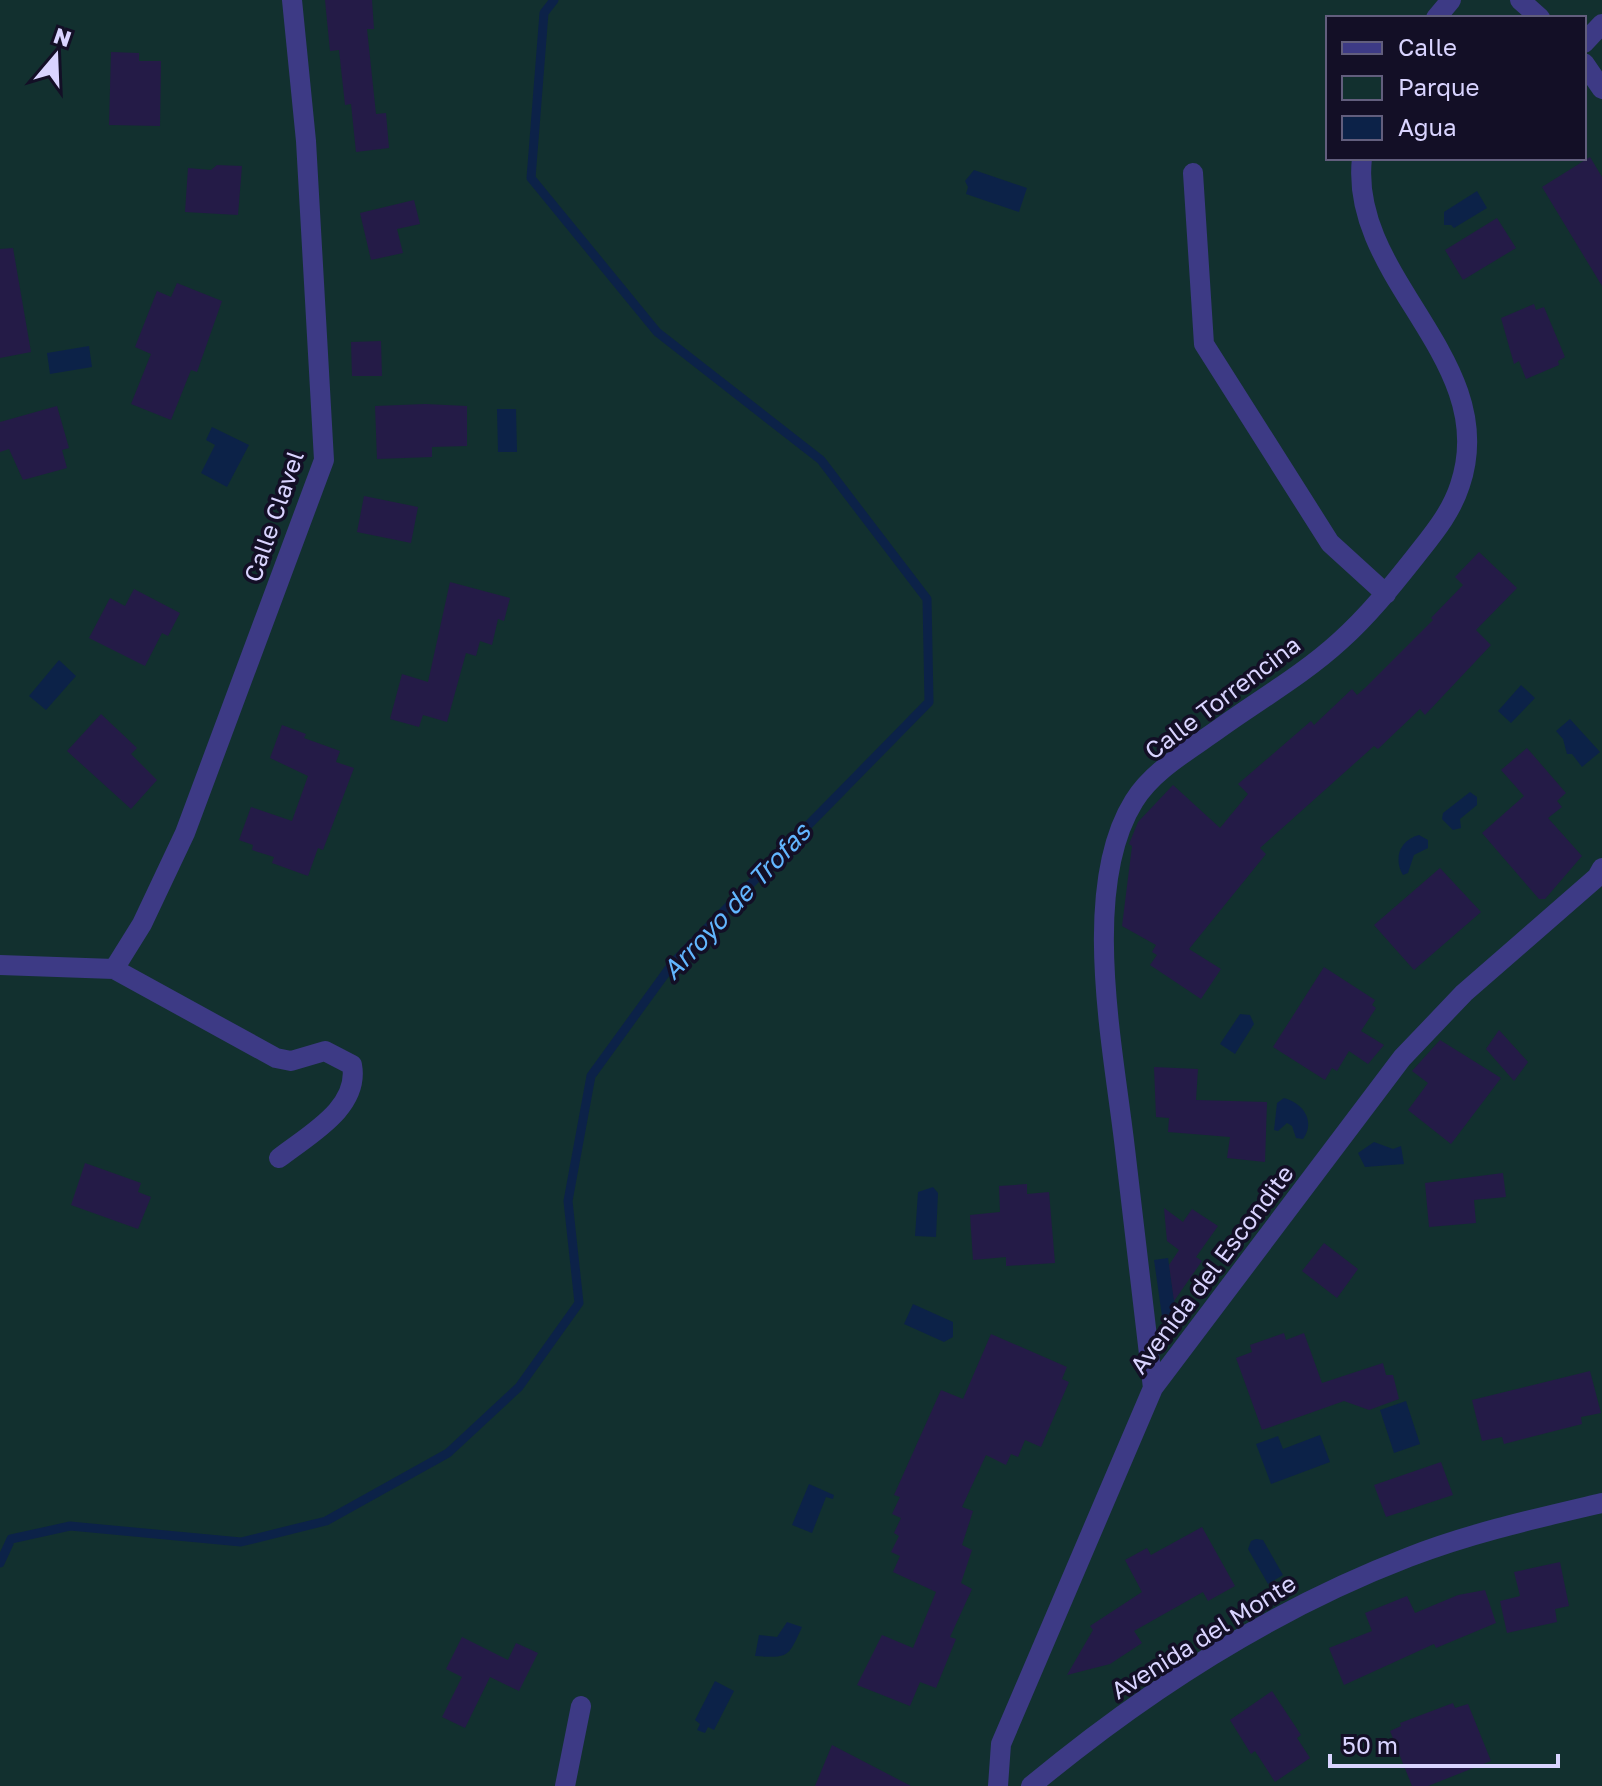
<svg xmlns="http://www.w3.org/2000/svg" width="1602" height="1786" font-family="'Golos Text',sans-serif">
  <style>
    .green { fill: #12302f; fill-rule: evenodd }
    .water { fill: #0c2248 }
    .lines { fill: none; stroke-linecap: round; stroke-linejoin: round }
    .stream { stroke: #0c2248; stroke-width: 9 }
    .building { fill: #241b47 }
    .minor { stroke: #3d3a85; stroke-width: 20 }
    .labels { text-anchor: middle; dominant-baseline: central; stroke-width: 7; stroke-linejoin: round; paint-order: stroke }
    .street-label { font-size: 24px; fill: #d9d4ff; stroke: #130f26 }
    .water-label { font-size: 26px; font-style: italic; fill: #62b6ff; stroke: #130f26 }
  </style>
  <rect width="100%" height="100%" fill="#130f26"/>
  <path class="green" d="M0,0H1602V1786H0ZM1328,18H1584V158H1328Z"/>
  <path class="water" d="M974,170L1027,188L1019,212L966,194L968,187L965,181Z
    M1477,191L1487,208L1454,228L1451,225H1444V212Z
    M89,346L92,367L50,374L47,353Z
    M497,409H516L517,452H498Z
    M212,427L249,445L227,487L201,473L215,445L206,440Z
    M59,660L76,676L46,710L29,696Z
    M1521,685L1535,698L1511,723L1498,711Z
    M1570,719L1600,752L1582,767L1572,754H1567L1563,739L1556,731Z
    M1470,792L1477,797V805L1460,819L1461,828L1453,830L1442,819L1443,813Z
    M1419,835L1428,840V848L1414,855L1408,873L1403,875C1393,858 1400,840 1419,835Z
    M1240,1014L1250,1015L1254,1024L1235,1054L1220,1044Z
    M1284,1098C1303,1103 1316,1121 1303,1139L1296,1138L1292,1126L1287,1123L1278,1131L1274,1130L1277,1103Z
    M1374,1142L1393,1149L1401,1146L1404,1164L1365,1167L1358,1153Z
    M933,1187L938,1193L936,1237L915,1236L918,1192Z
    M1168,1258L1176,1313L1162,1316L1154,1260Z
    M913,1304L953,1322V1337L944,1342L904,1324Z
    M1406,1401L1420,1444L1394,1453L1380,1410Z
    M1320,1435L1330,1462L1271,1484L1256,1444L1278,1436L1283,1449Z
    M809,1484L834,1495L833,1499L826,1497L812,1533L792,1525Z
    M1256,1539L1263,1540L1283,1575L1268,1584L1248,1549L1251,1541Z
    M787,1622L802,1627C788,1658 789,1658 755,1656L759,1635L777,1637Z
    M715,1681L734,1691L714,1730L708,1727L705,1733L697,1730L700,1724L695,1720Z"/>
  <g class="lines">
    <path class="stream" d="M0,1563L11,1539L70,1526L241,1542L326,1521L448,1453L519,1387L579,1303L568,1201L591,1076L673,963L929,702L927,599L821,460L657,332L531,178L544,13L554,0"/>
  </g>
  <path class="building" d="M325,0H372L374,29H367L376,114L386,113L389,148L356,152L351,104L345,105L339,50L330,51Z
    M111,52L139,53V61H161L160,126L109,125Z
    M1590,157L1602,177V286L1542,187Z
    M217,165L242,166L238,215L185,212L188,168L211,170Z
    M414,200L420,224L397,229L403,253L371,260L360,213Z
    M1497,218L1516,248L1463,280L1445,250Z
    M13,248L31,352L0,358V249Z
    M177,283L222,301L197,372L191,370L171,420L131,404L151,354L135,347L157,291L171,297Z
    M1534,304L1536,310L1544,307L1565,357L1558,361L1559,365L1526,379L1519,361L1514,364L1501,318Z
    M381,341L382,376H352L351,342Z
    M425,404L467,406V446L432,447V457L377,459L375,406Z
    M57,406L69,448L62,450L67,468L23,480L9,449L0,452V422Z
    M364,496L418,507L411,543L357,532Z
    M1479,552L1517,588L1476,630L1491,645L1425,715L1420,709L1378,749L1374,746L1260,848L1266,854L1189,949L1221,969L1201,999L1150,965L1157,955L1152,952L1156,945L1122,926L1132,846L1129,844L1138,822L1173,785L1220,828L1248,794L1238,784L1311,721L1314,725L1352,689L1357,695L1365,688L1433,620L1431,618L1463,585L1455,577Z
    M450,582L510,598L504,621L498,619L492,645L480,641L476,656L466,653L447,722L423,715L419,727L390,719L402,674L428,682Z
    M134,589L180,613L168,636L162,633L145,666L89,638L110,598L125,606Z
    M101,714L137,748L131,754L157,780L131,809L67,751Z
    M282,725L306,734L304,738L340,751L336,762L354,768L323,850L318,848L308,876L272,863L274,857L252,850L253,845L239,840L251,807L292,821L308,776L270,758Z
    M1527,748L1566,793L1557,801L1562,807L1548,818L1582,856L1545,899H1539L1482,833L1524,796L1501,770Z
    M1440,868L1481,912L1414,970L1374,925Z
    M1324,967L1375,1000L1372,1005L1376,1008L1361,1031L1384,1045L1368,1064L1349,1051L1337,1071L1332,1068L1325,1080L1273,1047Z
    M1499,1030L1528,1062L1514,1081L1486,1049Z
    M1440,1040L1501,1078L1451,1144L1408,1110L1428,1083L1412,1071Z
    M1154,1067L1198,1069L1196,1100L1267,1102L1265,1162L1227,1158L1230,1137L1168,1132L1169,1118L1156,1117Z
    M85,1163L141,1183L138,1192L151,1197L138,1229L71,1205Z
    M1503,1173L1506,1197L1474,1200L1476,1223L1429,1227L1425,1183Z
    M1027,1184V1194L1049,1192L1055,1263L1006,1266V1257L973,1260L970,1215L1000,1212L999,1186Z
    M1164,1208L1183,1222L1192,1209L1218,1226L1196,1257L1202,1261L1174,1301L1169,1265L1179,1250L1167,1241Z
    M1324,1243L1358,1269L1337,1298L1302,1271Z
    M1284,1333L1286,1340L1304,1333L1322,1383L1383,1363L1386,1375H1393L1399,1399L1369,1410L1344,1401L1262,1430L1236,1358L1252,1352L1250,1345Z
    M991,1334L1067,1367L1062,1379L1069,1382L1041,1447L1025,1440L1018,1457L1011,1454L1006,1465L986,1455L962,1507L973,1511L962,1545L972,1550L961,1583L972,1589L950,1637L956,1639L936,1688L920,1682L910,1706L857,1685L882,1635L913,1648L936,1592L893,1572L900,1556L891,1552L899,1536L894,1533L901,1518L892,1514L900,1497L894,1495L941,1390L963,1399Z
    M1590,1371L1601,1413L1581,1417L1582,1424L1504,1444L1502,1437L1482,1441L1472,1400Z
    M1441,1462L1453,1495L1386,1517L1374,1485Z
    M1202,1527L1235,1586L1208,1601L1203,1592L1134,1631L1142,1643L1110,1664L1067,1675L1093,1630L1090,1626L1142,1592L1125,1560L1147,1548L1151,1555Z
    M1560,1562L1569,1606L1555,1609L1557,1622L1507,1633L1500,1601L1520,1596L1514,1572Z
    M1485,1590L1496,1623L1436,1648L1434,1644L1344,1685L1329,1648L1372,1631L1365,1613L1407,1596L1415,1613L1458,1595Z
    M462,1637L508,1660L516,1643L538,1653L519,1691L490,1677L465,1728L442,1717L462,1677L446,1669Z
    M1272,1691L1301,1735L1297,1738L1310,1758L1275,1782L1255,1751L1251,1754L1230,1720Z
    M1453,1703L1455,1708L1468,1704L1491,1761L1428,1786H1412L1390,1731L1401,1726L1400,1723Z
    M832,1745L911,1786H815Z"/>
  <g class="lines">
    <path class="minor" d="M1520,0L1540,18
      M1436,18L1451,0
      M1584,43L1602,24
      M1584,63L1602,89
      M1193,173L1204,344L1330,543L1386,594
      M0,965L114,969L142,924L185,833L324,460L306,141L292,0
      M114,969L276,1058L291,1061L325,1051L352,1065C360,1108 308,1135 279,1158
      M1153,1388C1144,1308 1135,1228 1125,1149C1114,1051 1079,889 1134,801C1153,770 1191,749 1220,728C1259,700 1304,674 1340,641C1368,616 1392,586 1415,557C1433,534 1451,513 1460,485C1502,360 1348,279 1362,158
      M565,1786L581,1706
      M998,1786L1001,1744L1153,1388L1402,1058L1464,993L1597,877L1602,868
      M1031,1786C1144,1692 1271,1610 1409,1557C1470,1533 1538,1518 1602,1503"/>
  </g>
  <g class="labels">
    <g class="street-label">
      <text transform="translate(273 516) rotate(-71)">Calle Clavel</text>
      <text transform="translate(1222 697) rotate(-37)">Calle Torrencina</text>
      <text transform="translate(1211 1269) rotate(-53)">Avenida del Escondite</text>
      <text transform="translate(1203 1636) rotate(-32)">Avenida del Monte</text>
    </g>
    <g class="water-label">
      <text transform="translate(736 901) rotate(-47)">Arroyo de Trofas</text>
    </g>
  </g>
  <rect x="1326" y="16" width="260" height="144" fill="#130f26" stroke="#625e7d" stroke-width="2"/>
  <rect x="1342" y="42" width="40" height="12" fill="#3d3a85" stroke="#625e7d" stroke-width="2"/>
  <text x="1398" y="56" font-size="24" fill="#d9d4ff">Calle</text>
  <rect x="1342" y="76" width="40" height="24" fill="#12302f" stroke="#625e7d" stroke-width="2"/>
  <text x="1398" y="96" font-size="24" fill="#d9d4ff">Parque</text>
  <rect x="1342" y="116" width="40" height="24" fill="#0c2248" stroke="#625e7d" stroke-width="2"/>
  <text x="1398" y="136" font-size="24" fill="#d9d4ff">Agua</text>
  <g transform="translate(56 56) rotate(19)" stroke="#130f26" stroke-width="6" paint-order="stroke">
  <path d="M0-6L14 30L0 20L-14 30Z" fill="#d9d4ff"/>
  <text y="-12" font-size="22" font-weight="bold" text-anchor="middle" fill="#d9d4ff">N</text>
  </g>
  <path d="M1330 1754v12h228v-12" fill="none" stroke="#d9d4ff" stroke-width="4"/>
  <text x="1342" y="1754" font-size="24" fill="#d9d4ff" stroke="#130f26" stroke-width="6" paint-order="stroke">50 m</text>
</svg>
